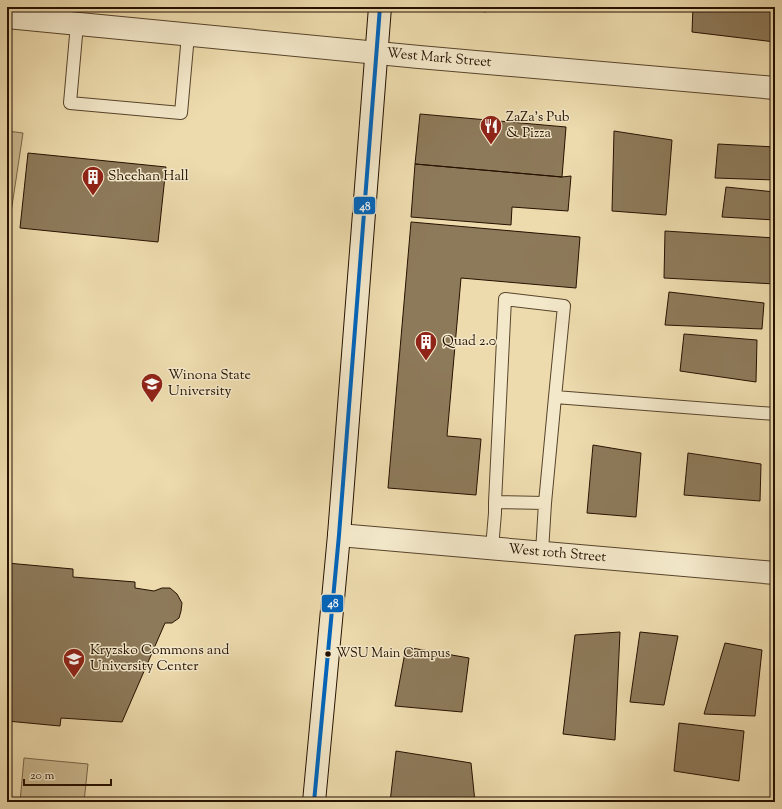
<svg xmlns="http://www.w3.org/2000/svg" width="782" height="809" font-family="'Sorts Mill Goudy',serif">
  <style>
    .green { fill: #cbb990; stroke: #786548 }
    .building { fill: #8d7a5a; stroke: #251100 }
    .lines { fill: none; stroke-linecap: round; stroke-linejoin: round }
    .lane-casing { stroke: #57442b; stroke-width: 14 }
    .street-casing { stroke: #57442b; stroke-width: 24 }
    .secondary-casing { stroke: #251100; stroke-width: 24 }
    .lane { stroke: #f3e8ca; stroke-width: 12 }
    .street { stroke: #f3e8ca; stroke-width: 22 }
    .secondary { stroke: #f3e8ca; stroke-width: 22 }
    .bus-1-casing { stroke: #f3e8ca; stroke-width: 7 }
    .bus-1 { stroke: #0065bd; stroke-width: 4 }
    .bus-dot { fill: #251100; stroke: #f3e8ca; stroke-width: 1.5 }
    .labels { text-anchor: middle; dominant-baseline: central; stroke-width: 3; stroke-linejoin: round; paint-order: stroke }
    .bus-label { font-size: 13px; fill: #251100; stroke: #f3e8ca; text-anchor: start }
    .street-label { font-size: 14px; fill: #251100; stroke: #f3e8ca }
    .poi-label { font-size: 14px; fill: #251100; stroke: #f3e8ca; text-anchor: start }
    .line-badge { stroke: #f3e8ca; stroke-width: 1.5 }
    .badge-label { font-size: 11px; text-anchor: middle; font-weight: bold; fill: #fff }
  </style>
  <rect width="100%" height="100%" fill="#eddbad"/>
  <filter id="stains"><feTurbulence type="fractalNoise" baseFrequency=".005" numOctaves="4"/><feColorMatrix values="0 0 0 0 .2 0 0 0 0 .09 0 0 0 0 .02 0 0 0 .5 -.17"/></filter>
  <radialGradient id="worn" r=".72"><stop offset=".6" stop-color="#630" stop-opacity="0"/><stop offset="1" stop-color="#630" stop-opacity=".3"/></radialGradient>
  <path class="green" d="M7,131L23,133L9,226H7Z
    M24,758L88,764L84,802H20Z"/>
  <path class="building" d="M452,7H487L486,12Z
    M693,7H775V42L692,32Z
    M420,114L566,127L562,177L415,164Z
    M614,131L672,140L666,215L612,211Z
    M718,144L775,147V180L715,178Z
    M28,153L166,167L158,242L20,228Z
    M415,164L562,177L571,176L568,211L512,207L511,225L411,217Z
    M726,187L775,192V220L722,217Z
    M411,222L580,237L576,288L461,278L447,436L481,439L476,495L388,488Z
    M665,231L775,238V284L664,278Z
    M669,292L764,303L762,329L665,325Z
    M684,334L757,340L756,382L680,371Z
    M593,445L641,453L636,517L587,513Z
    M688,453L761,464L760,501L684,495Z
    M7,563L73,569V577L135,582V588L154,591L162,588H170L177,594L182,603L181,611L179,618L172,623H165L122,722L61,718L60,726L7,721Z
    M620,632L615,740L563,734L575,635Z
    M640,632L678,636L664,705L630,702Z
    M725,643L762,650L755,716L704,714Z
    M406,647L469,658L462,712L395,706Z
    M679,723L744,731L739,781L674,771Z
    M396,751L471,763L475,802H390Z"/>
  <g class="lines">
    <g class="lane-casing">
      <path id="lane" d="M77,24L70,103L181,113L188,35
        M555,397L775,414
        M495,502L545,503
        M492,548L495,513V502L505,299L564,306L555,397L545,503L542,552"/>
    </g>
    <g class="street-casing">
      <g id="street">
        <path id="s1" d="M7,17L419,57L775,88"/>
        <path id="s2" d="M339,535L775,573"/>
      </g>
    </g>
    <g class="secondary-casing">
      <path id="secondary" d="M314,802L339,535L380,7"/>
    </g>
    <use href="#lane" class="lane"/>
    <use href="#street" class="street"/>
    <use href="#secondary" class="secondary"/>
    <g class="bus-1-casing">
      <path id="bus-1" d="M314,802L339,535L380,7"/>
    </g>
    <use href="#bus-1" class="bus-1"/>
  </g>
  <defs>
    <g id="restaurant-pin" transform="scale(1.15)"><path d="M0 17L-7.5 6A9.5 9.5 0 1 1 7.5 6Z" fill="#8f2418" stroke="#f3e8ca"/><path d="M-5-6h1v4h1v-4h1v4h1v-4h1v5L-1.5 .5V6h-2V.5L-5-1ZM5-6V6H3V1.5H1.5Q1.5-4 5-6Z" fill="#fff"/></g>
    <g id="building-pin" transform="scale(1.15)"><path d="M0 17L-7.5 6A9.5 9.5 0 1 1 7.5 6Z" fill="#8f2418" stroke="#f3e8ca"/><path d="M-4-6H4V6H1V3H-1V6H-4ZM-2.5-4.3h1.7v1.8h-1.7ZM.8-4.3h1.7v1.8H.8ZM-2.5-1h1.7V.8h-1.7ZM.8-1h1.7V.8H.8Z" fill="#fff"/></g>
    <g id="university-pin" transform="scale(1.15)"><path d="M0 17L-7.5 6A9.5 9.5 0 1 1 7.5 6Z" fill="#8f2418" stroke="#f3e8ca"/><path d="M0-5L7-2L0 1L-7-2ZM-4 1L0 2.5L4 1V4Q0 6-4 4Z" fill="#fff"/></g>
  </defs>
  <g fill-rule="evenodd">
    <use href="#restaurant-pin" x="491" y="126"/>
    <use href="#building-pin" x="93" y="177"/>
    <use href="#building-pin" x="426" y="342"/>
    <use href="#university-pin" x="152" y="384"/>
    <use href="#university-pin" x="74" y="659"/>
  </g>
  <circle class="bus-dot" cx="328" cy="654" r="3.5"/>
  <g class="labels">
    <g class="bus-label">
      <text x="336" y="654">WSU Main Campus</text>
    </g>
    <g class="street-label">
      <text stroke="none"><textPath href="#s1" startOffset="434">West Mark Street</textPath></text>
      <text stroke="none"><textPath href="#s2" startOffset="219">West 10th Street</textPath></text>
    </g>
    <g class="poi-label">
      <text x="506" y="118">ZaZa's Pub<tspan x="506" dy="16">&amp; Pizza</tspan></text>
      <text x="108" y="177">Sheehan Hall</text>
      <text x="442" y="342">Quad 2.0</text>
      <text x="168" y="376">Winona State<tspan x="168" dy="16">University</tspan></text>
      <text x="90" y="651">Kryzsko Commons and<tspan x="90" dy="16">University Center</tspan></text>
    </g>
  </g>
  <g class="line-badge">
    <rect x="353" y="196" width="23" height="19" rx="4" fill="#0065bd"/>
    <rect x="321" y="594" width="23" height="19" rx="4" fill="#0065bd"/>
  </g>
  <g class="badge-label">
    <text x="365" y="210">48</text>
    <text x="333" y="607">48</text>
  </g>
  <rect width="782" height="809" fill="none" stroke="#eddbad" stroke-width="24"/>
  <rect x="8" y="8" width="766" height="793" fill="none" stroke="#251100" stroke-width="2"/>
  <rect x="12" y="12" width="758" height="785" fill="none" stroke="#251100"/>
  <path d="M24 779v6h87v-6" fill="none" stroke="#251100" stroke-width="2"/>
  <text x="30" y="779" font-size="12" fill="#251100" stroke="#f3e8ca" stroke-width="3" paint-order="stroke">20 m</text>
  <rect width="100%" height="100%" filter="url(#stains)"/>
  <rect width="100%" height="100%" fill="url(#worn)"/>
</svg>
